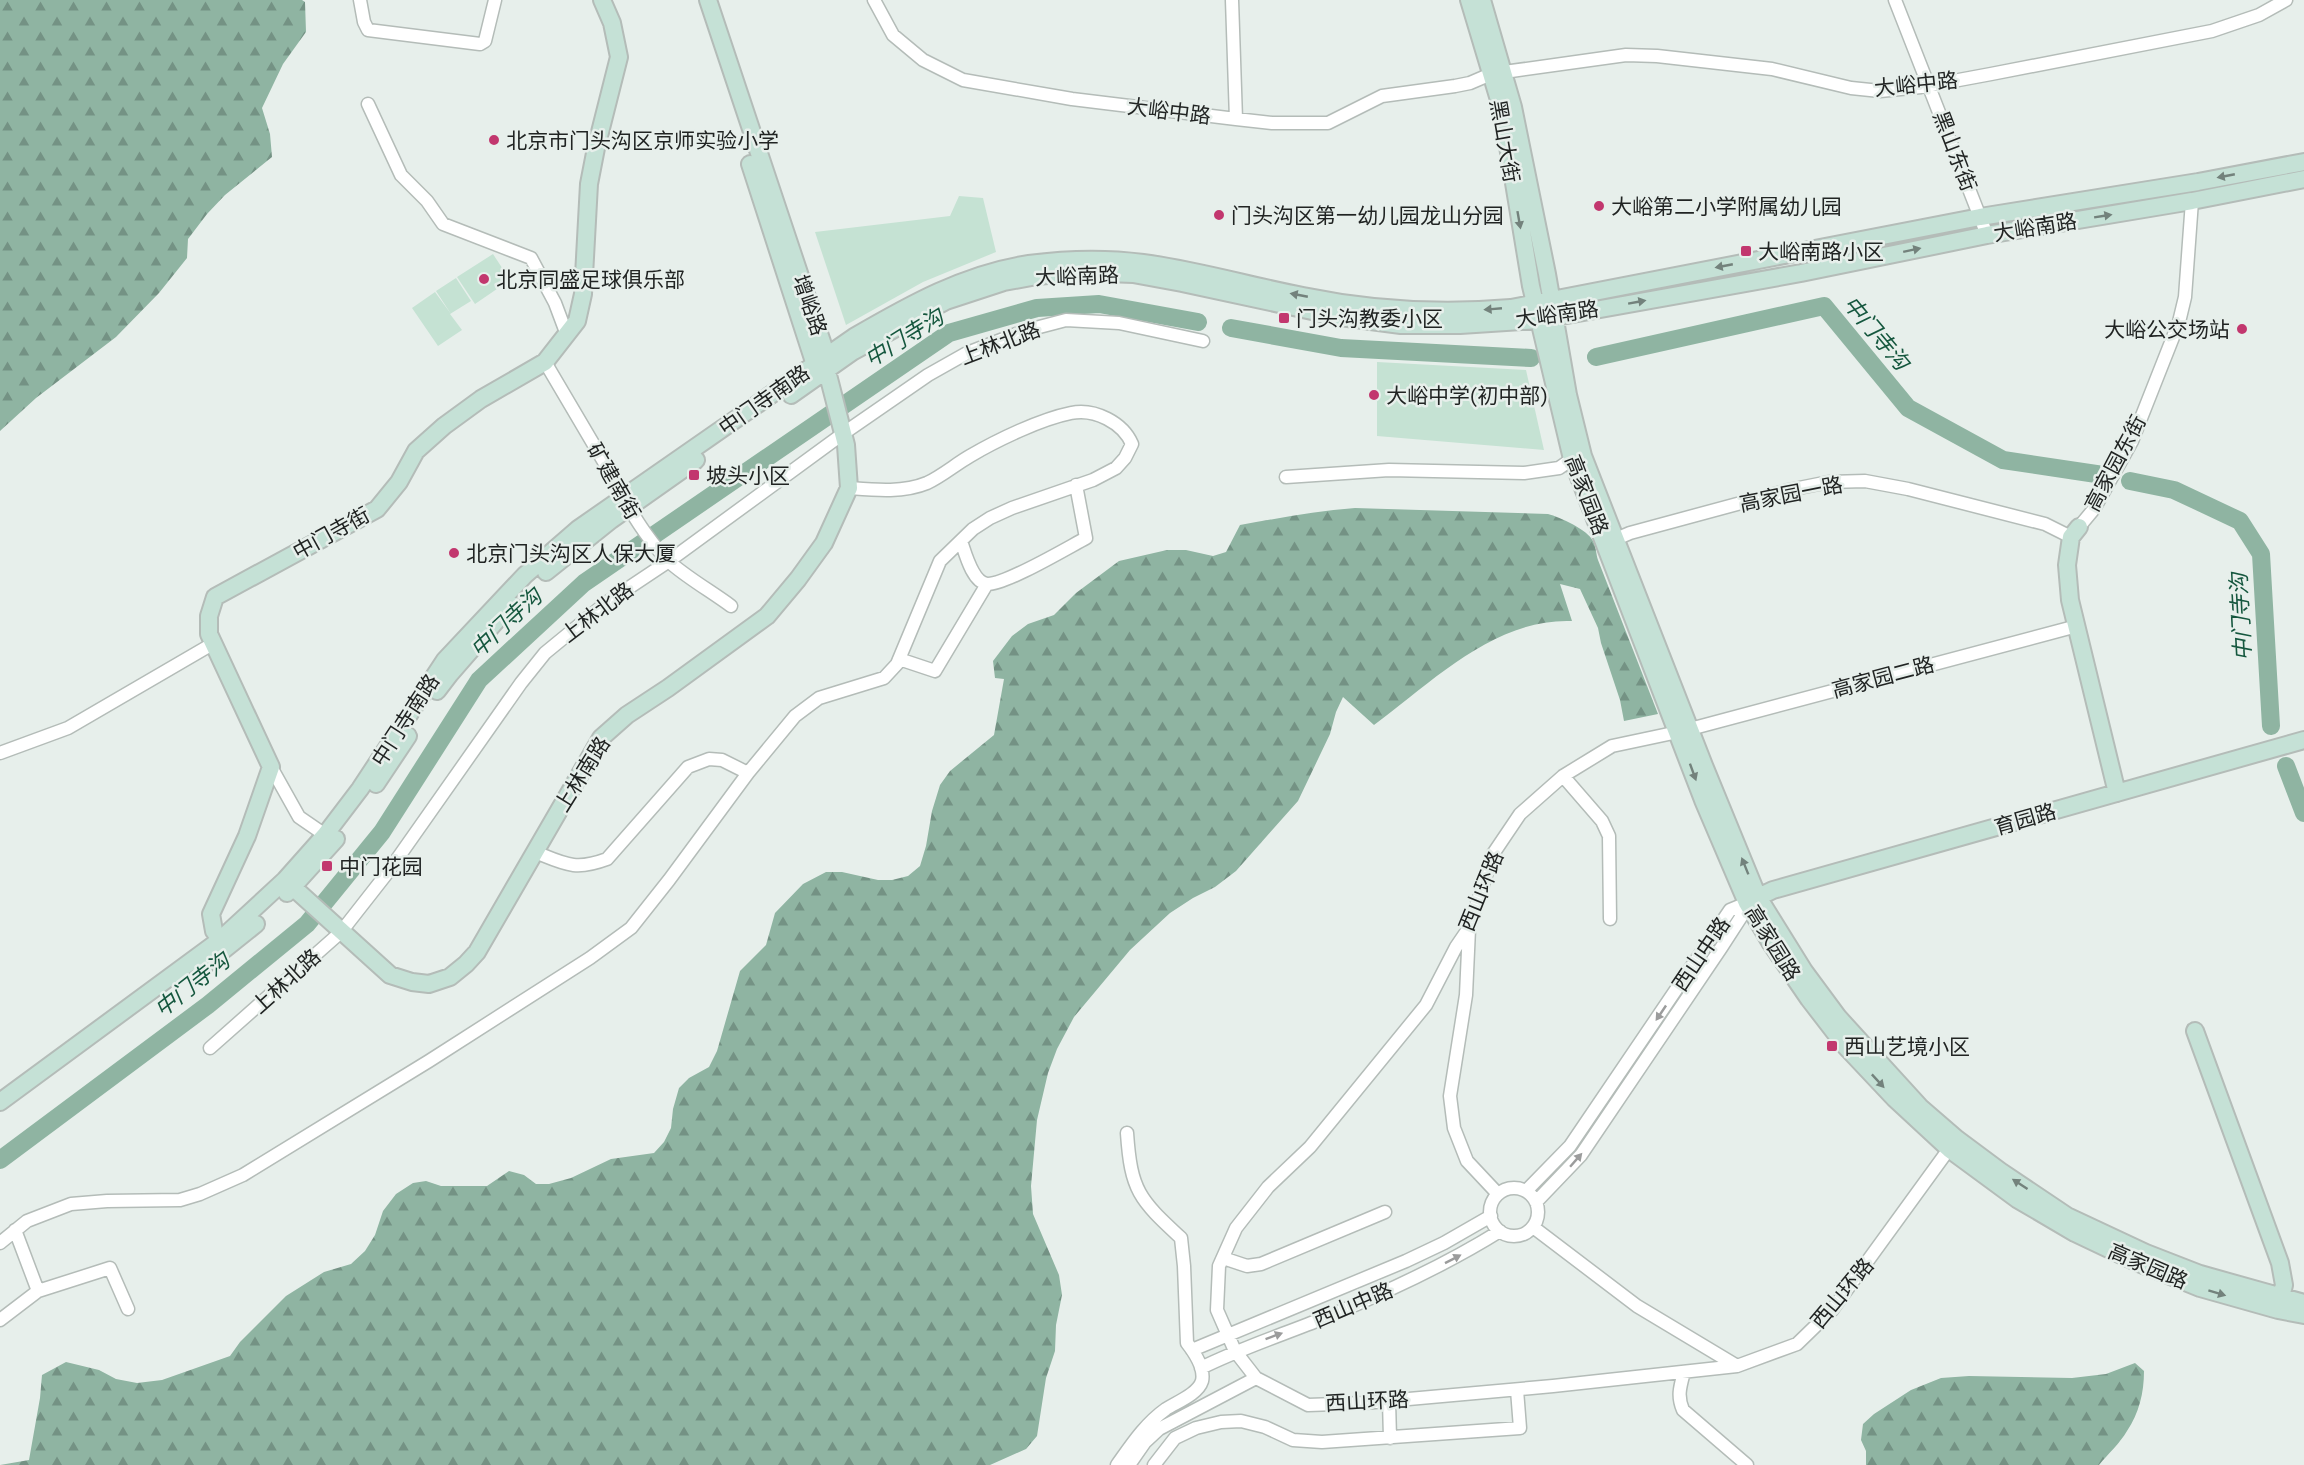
<svg xmlns="http://www.w3.org/2000/svg" width="2304" height="1465" font-family="'Work Sans','Noto Sans SC',sans-serif">
  <style>
    .green { fill: #c5e2d3 }
    .forest { fill: url(#forest-firs) }
    .lines { fill: none; stroke-linecap: round; stroke-linejoin: round }
    .river { stroke: #8fb4a2; stroke-width: 18 }
    .street-casing { stroke: #b4bcb8; stroke-width: 15 }
    .secondary-casing { stroke: #b4bcb8; stroke-width: 20 }
    .street { stroke: #fff; stroke-width: 12 }
    .secondary { stroke: #c5e1d6; stroke-width: 16 }
    .oneway { fill: #73827c }
    .oneway2 { fill: #9b9c9c }
    .poi-dot { fill: #c2376e; stroke: #e7efeb; stroke-width: 2 }
    .labels { text-anchor: middle; dominant-baseline: central; stroke-width: 5; stroke-linejoin: round; paint-order: stroke }
    .street-label { font-size: 21px; fill: #212423; stroke: #e7efeb }
    .poi-label { font-size: 21px; fill: #212423; stroke: #e7efeb; text-anchor: start }
    .water-label { font-size: 22px; font-style: italic; fill: #15573e; stroke: #e7efeb }
  </style>
  <defs>
    <pattern id="forest-firs" width="22" height="20" patternUnits="userSpaceOnUse" patternTransform="scale(1.5)"><rect width="22" height="20" fill="#8fb4a2"/><path d="M5 1l3.5 6h-7zM16 11l3.5 6h-7z" fill="#749284"/></pattern>
  </defs>
  <rect width="100%" height="100%" fill="#e7efeb"/>
  <path class="green" d="M959,196L983,198L996,252L923,282L846,325L815,232L950,216Z
    M493,254L510,280L475,304L457,277Z
    M456,278L471,301L450,314L462,330L438,346L412,308L435,292L451,314L436,291Z
    M1377,362L1526,370L1544,450L1377,436Z"/>
  <path class="forest" d="M0,0H302L305,2L306,32L283,64L262,108L270,134L272,157L225,195L207,214L188,239L187,258L159,293L116,337L36,398L0,431Z
    M1355,508L1548,514C1560,517 1588,530 1593,541C1596,546 1596,554 1598,560L1658,714L1624,721L1620,700L1601,643L1598,628L1580,589L1560,584L1572,621C1495,618 1432,682 1374,725L1343,697L1336,712L1330,734L1298,801L1236,871L1215,887L1193,898L1170,913L1130,950L1074,1017L1057,1049L1048,1073L1037,1120L1031,1186L1033,1214L1059,1275L1062,1295L1056,1325L1055,1351L1046,1378L1037,1436L1026,1449L990,1465H0L29,1460L40,1398L42,1375L66,1362L99,1370L116,1379L137,1383L162,1380L230,1356L240,1342L286,1296L324,1272L351,1264L365,1251L375,1235L383,1211L396,1194L413,1183L426,1181L441,1186H487L509,1171L524,1175L536,1184H549L571,1178L611,1159L654,1153L664,1142L671,1128L673,1109L679,1088L689,1078L709,1067L717,1051L740,971L766,945L775,913L803,884L826,872H842L878,880H892L908,876L920,866L926,846L932,811L940,785L950,771L994,735L1004,679L995,678L993,661L1012,636L1028,624L1054,615L1076,593L1119,561L1167,550H1186L1213,556L1226,552L1240,525C1279,518 1316,511 1355,508Z
    M2135,1363L2144,1371C2144,1393 2139,1413 2127,1431C2120,1443 2108,1454 2099,1465H1866V1451L1861,1440L1863,1424L1874,1414L1911,1390L1941,1378L1969,1376L2072,1378L2106,1374Z"/>
  <g class="lines">
    <path class="river" d="M1231,328L1341,348L1531,358
      M1596,357L1824,306L1908,408L2003,460L2103,475
      M2130,481L2174,490L2240,521L2261,554L2271,726
      M2286,766L2304,813
      M0,1160L208,1005L307,924L382,832L479,680L584,583L949,333L1037,308L1099,304L1198,322"/>
    <g class="street-casing">
      <path id="street" d="M360,0L364,22L368,30L480,44L485,41L495,0
        M874,0L893,35L923,60L963,80L1072,99L1236,119L1272,123H1328L1382,96L1455,86L1470,83L1491,74
        M1232,0L1236,119
        M1895,0L1987,235
        M1504,72L1626,55L1657,56L1772,69L1851,88L1880,91L1921,87L1991,74L2212,31L2259,15L2286,0
        M368,104L401,175L427,201L443,224L531,258L555,303L567,335
        M545,362L624,496C631,515 657,552 673,565C691,580 712,592 731,606
        M1286,477L1389,470L1524,473L1559,468L1572,459
        M2079,527L2094,509L2132,441L2179,322L2185,297L2192,201
        M1616,539L1630,533L1789,490L1829,482L1865,481L1908,489L2045,524L2071,537
        M961,541C965,552 972,582 987,584C1005,585 1067,548 1086,538L1076,485
        M899,659L935,671L987,584
        M1690,729L2077,626
        M1678,732L1612,746L1563,776L1520,814L1493,854L1469,928L1456,947L1426,1005L1310,1147L1268,1187L1236,1228L1219,1266L1217,1310L1235,1351L1256,1378L1308,1405L1364,1403L1553,1386L1737,1366L1797,1344L1832,1310L1949,1149
        M0,753L68,728L214,643
        M271,767L299,817L331,839
        M1563,776L1602,821L1609,836L1610,919
        M535,852C565,864 575,871 607,859L688,767L709,759L722,760L748,773
        M1469,929L1466,995L1450,1096L1454,1128L1467,1161L1498,1194
        M210,1048L341,932L388,872L521,683L545,653L606,603L669,561L844,433L928,375L967,353L1024,331L1066,320L1119,323L1203,341
        M1490 1212a24 24 0 1 1 48 0a24 24 0 1 1-48 0Z
        M1526,1191L1570,1146L1730,910L1747,903
        M1536,1202L1581,1155L1721,948L1743,914L1747,903
        M1533,1227L1637,1306L1737,1366
        M0,1243L27,1221L71,1204L107,1201L180,1200L200,1194L243,1175L429,1061L590,958L631,928L669,880L748,773L795,716L819,698L884,678L897,664L940,561L973,529L990,518L1012,508L1093,480L1116,468L1125,458L1132,444C1123,423 1095,408 1071,413C1041,419 997,440 970,456C956,464 942,476 927,483C903,493 874,490 849,488
        M1223,1258L1247,1266L1261,1264L1385,1212
        M38,1291L110,1268L128,1309
        M0,1320L38,1291L15,1230
        M1192,1350L1406,1261L1444,1243L1491,1216
        M1201,1368C1241,1348 1282,1335 1324,1318C1385,1293 1444,1266 1500,1231
        M1684,1372C1680,1387 1677,1396 1683,1410L1747,1465
        M1389,1401L1390,1438
        M1117,1465C1132,1444 1145,1424 1166,1409C1177,1402 1198,1394 1202,1381C1205,1368 1194,1352 1187,1343L1184,1266L1181,1238C1139,1199 1131,1191 1127,1133
        M1129,1465L1145,1442L1159,1429L1256,1378
        M1154,1465L1175,1438L1196,1428L1221,1422L1241,1421L1265,1427L1293,1440L1322,1442L1520,1428L1517,1390"/>
    </g>
    <g class="secondary-casing">
      <path id="secondary" d="M1469,0L1502,110L1531,286L1572,459L1703,800L1747,903L1770,942L1809,999L1846,1047L1895,1099L1949,1149L2017,1199L2075,1233L2136,1262L2200,1288L2278,1310L2304,1315
        M1482,0L1513,107L1547,274L1568,395L1583,456L1705,768L1758,897L1804,971L1838,1017L1920,1107L1957,1139L2000,1171L2067,1216L2146,1253L2200,1274L2304,1303
        M750,164L815,365L823,369
        M791,395L852,352L946,301L1004,282L1037,276L1080,272L1133,274L1182,283L1340,317L1401,325H1460L1539,320L1801,273L1987,235L2192,201L2304,179
        M2079,527L2071,537L2067,565L2070,600L2117,793
        M546,572L611,520L696,460
        M437,691L450,674L511,604
        M376,784L408,736
        M285,880L390,975L412,982L429,984L450,977L466,964L477,952L601,738L627,715L668,688L767,616L798,579L824,543L849,488L846,445L827,371V357L708,0
        M287,893L336,839
        M1748,902L1773,890L2304,740
        M226,948L214,931L211,914L247,836L271,767L209,634V616L215,597L377,509L399,482L416,451L444,426L481,399L545,362L577,321L583,294L589,184L596,148L619,57L612,23L602,0
        M201,968L256,924
        M2195,1031L2280,1263L2284,1285L2278,1309
        M0,1102L220,940L285,880L325,835L360,789L445,660L525,575L578,529L854,337C909,305 966,273 1029,264C1067,259 1105,258 1143,263C1197,270 1250,286 1303,296C1371,310 1441,314 1511,308L1980,217L2198,182L2304,162"/>
    </g>
    <use href="#street" class="street"/>
    <use href="#secondary" class="secondary"/>
  </g>
  <defs><path id="oneway-solid" d="M-6-.8H1V-3.2L6.5 0L1 3.2V.8H-6Z" transform="scale(1.5)"/></defs>
  <g class="oneway">
    <use href="#oneway-solid" transform="translate(2226 176) rotate(169)"/>
    <use href="#oneway-solid" transform="translate(2103 216) rotate(-9)"/>
    <use href="#oneway-solid" transform="translate(1519 220) rotate(80)"/>
    <use href="#oneway-solid" transform="translate(1912 250) rotate(-12)"/>
    <use href="#oneway-solid" transform="translate(1724 266) rotate(169)"/>
    <use href="#oneway-solid" transform="translate(1299 295) rotate(-169)"/>
    <use href="#oneway-solid" transform="translate(1637 302) rotate(-10)"/>
    <use href="#oneway-solid" transform="translate(1493 309) rotate(175)"/>
    <use href="#oneway-solid" transform="translate(1693 772) rotate(70)"/>
    <use href="#oneway-solid" transform="translate(1745 866) rotate(-112)"/>
    <use href="#oneway-solid" transform="translate(1878 1081) rotate(47)"/>
    <use href="#oneway-solid" transform="translate(2020 1184) rotate(-147)"/>
    <use href="#oneway-solid" transform="translate(2217 1293) rotate(17)"/>
  </g>
  <g class="oneway2">
    <use href="#oneway-solid" transform="translate(1661 1013) rotate(124)"/>
    <use href="#oneway-solid" transform="translate(1576 1160) rotate(-49)"/>
    <use href="#oneway-solid" transform="translate(1453 1259) rotate(-27)"/>
    <use href="#oneway-solid" transform="translate(1274 1336) rotate(-20)"/>
  </g>
  <g class="poi-dot">
    <circle cx="494" cy="140" r="6"/>
    <circle cx="1599" cy="206" r="6"/>
    <circle cx="1219" cy="215" r="6"/>
    <rect x="1740" y="245" width="12" height="12" rx="3"/>
    <circle cx="484" cy="279" r="6"/>
    <rect x="1278" y="312" width="12" height="12" rx="3"/>
    <circle cx="2242" cy="329" r="6"/>
    <circle cx="1374" cy="395" r="6"/>
    <rect x="688" y="469" width="12" height="12" rx="3"/>
    <circle cx="454" cy="553" r="6"/>
    <rect x="321" y="860" width="12" height="12" rx="3"/>
    <rect x="1826" y="1040" width="12" height="12" rx="3"/>
  </g>
  <g class="labels">
    <g class="street-label">
      <text transform="translate(1916 84) rotate(-6)">大峪中路</text>
      <text transform="translate(1169 111) rotate(7)">大峪中路</text>
      <text transform="translate(1505 141) rotate(80)">黑山大街</text>
      <text transform="translate(1955 151) rotate(69)">黑山东街</text>
      <text transform="translate(2035 227) rotate(-9)">大峪南路</text>
      <text transform="translate(1077 276) rotate(-2)">大峪南路</text>
      <text transform="translate(810 305) rotate(71)">增峪路</text>
      <text transform="translate(1557 314) rotate(-8)">大峪南路</text>
      <text transform="translate(1000 343) rotate(-21)">上林北路</text>
      <text transform="translate(764 400) rotate(-35)">中门寺南路</text>
      <text transform="translate(2115 463) rotate(-62)">高家园东街</text>
      <text transform="translate(614 481) rotate(60)">矿建南街</text>
      <text transform="translate(1791 494) rotate(-11)">高家园一路</text>
      <text transform="translate(1587 495) rotate(69)">高家园路</text>
      <text transform="translate(331 533) rotate(-29)">中门寺街</text>
      <text transform="translate(597 612) rotate(-37)">上林北路</text>
      <text transform="translate(1883 677) rotate(-15)">高家园二路</text>
      <text transform="translate(405 720) rotate(-57)">中门寺南路</text>
      <text transform="translate(582 774) rotate(-58)">上林南路</text>
      <text transform="translate(2025 819) rotate(-16)">育园路</text>
      <text transform="translate(1481 891) rotate(-68)">西山环路</text>
      <text transform="translate(1773 943) rotate(58)">高家园路</text>
      <text transform="translate(1701 954) rotate(-56)">西山中路</text>
      <text transform="translate(286 981) rotate(-42)">上林北路</text>
      <text transform="translate(2148 1266) rotate(23)">高家园路</text>
      <text transform="translate(1842 1293) rotate(-50)">西山环路</text>
      <text transform="translate(1353 1305) rotate(-23)">西山中路</text>
      <text transform="translate(1367 1401) rotate(-3)">西山环路</text>
    </g>
    <g class="poi-label">
      <text x="506" y="140">北京市门头沟区京师实验小学</text>
      <text x="1611" y="206">大峪第二小学附属幼儿园</text>
      <text x="1231" y="215">门头沟区第一幼儿园龙山分园</text>
      <text x="1758" y="251">大峪南路小区</text>
      <text x="496" y="279">北京同盛足球俱乐部</text>
      <text x="1296" y="318">门头沟教委小区</text>
      <text x="2230" y="329" text-anchor="end">大峪公交场站</text>
      <text x="1386" y="395">大峪中学(初中部)</text>
      <text x="706" y="475">坡头小区</text>
      <text x="466" y="553">北京门头沟区人保大厦</text>
      <text x="339" y="866">中门花园</text>
      <text x="1844" y="1046">西山艺境小区</text>
    </g>
    <g class="water-label">
      <text transform="translate(1876 333) rotate(50)">中门寺沟</text>
      <text transform="translate(904 338) rotate(-32)">中门寺沟</text>
      <text transform="translate(2241 617) rotate(-93)">中门寺沟</text>
      <text transform="translate(506 623) rotate(-43)">中门寺沟</text>
      <text transform="translate(192 985) rotate(-38)">中门寺沟</text>
    </g>
  </g>
</svg>
